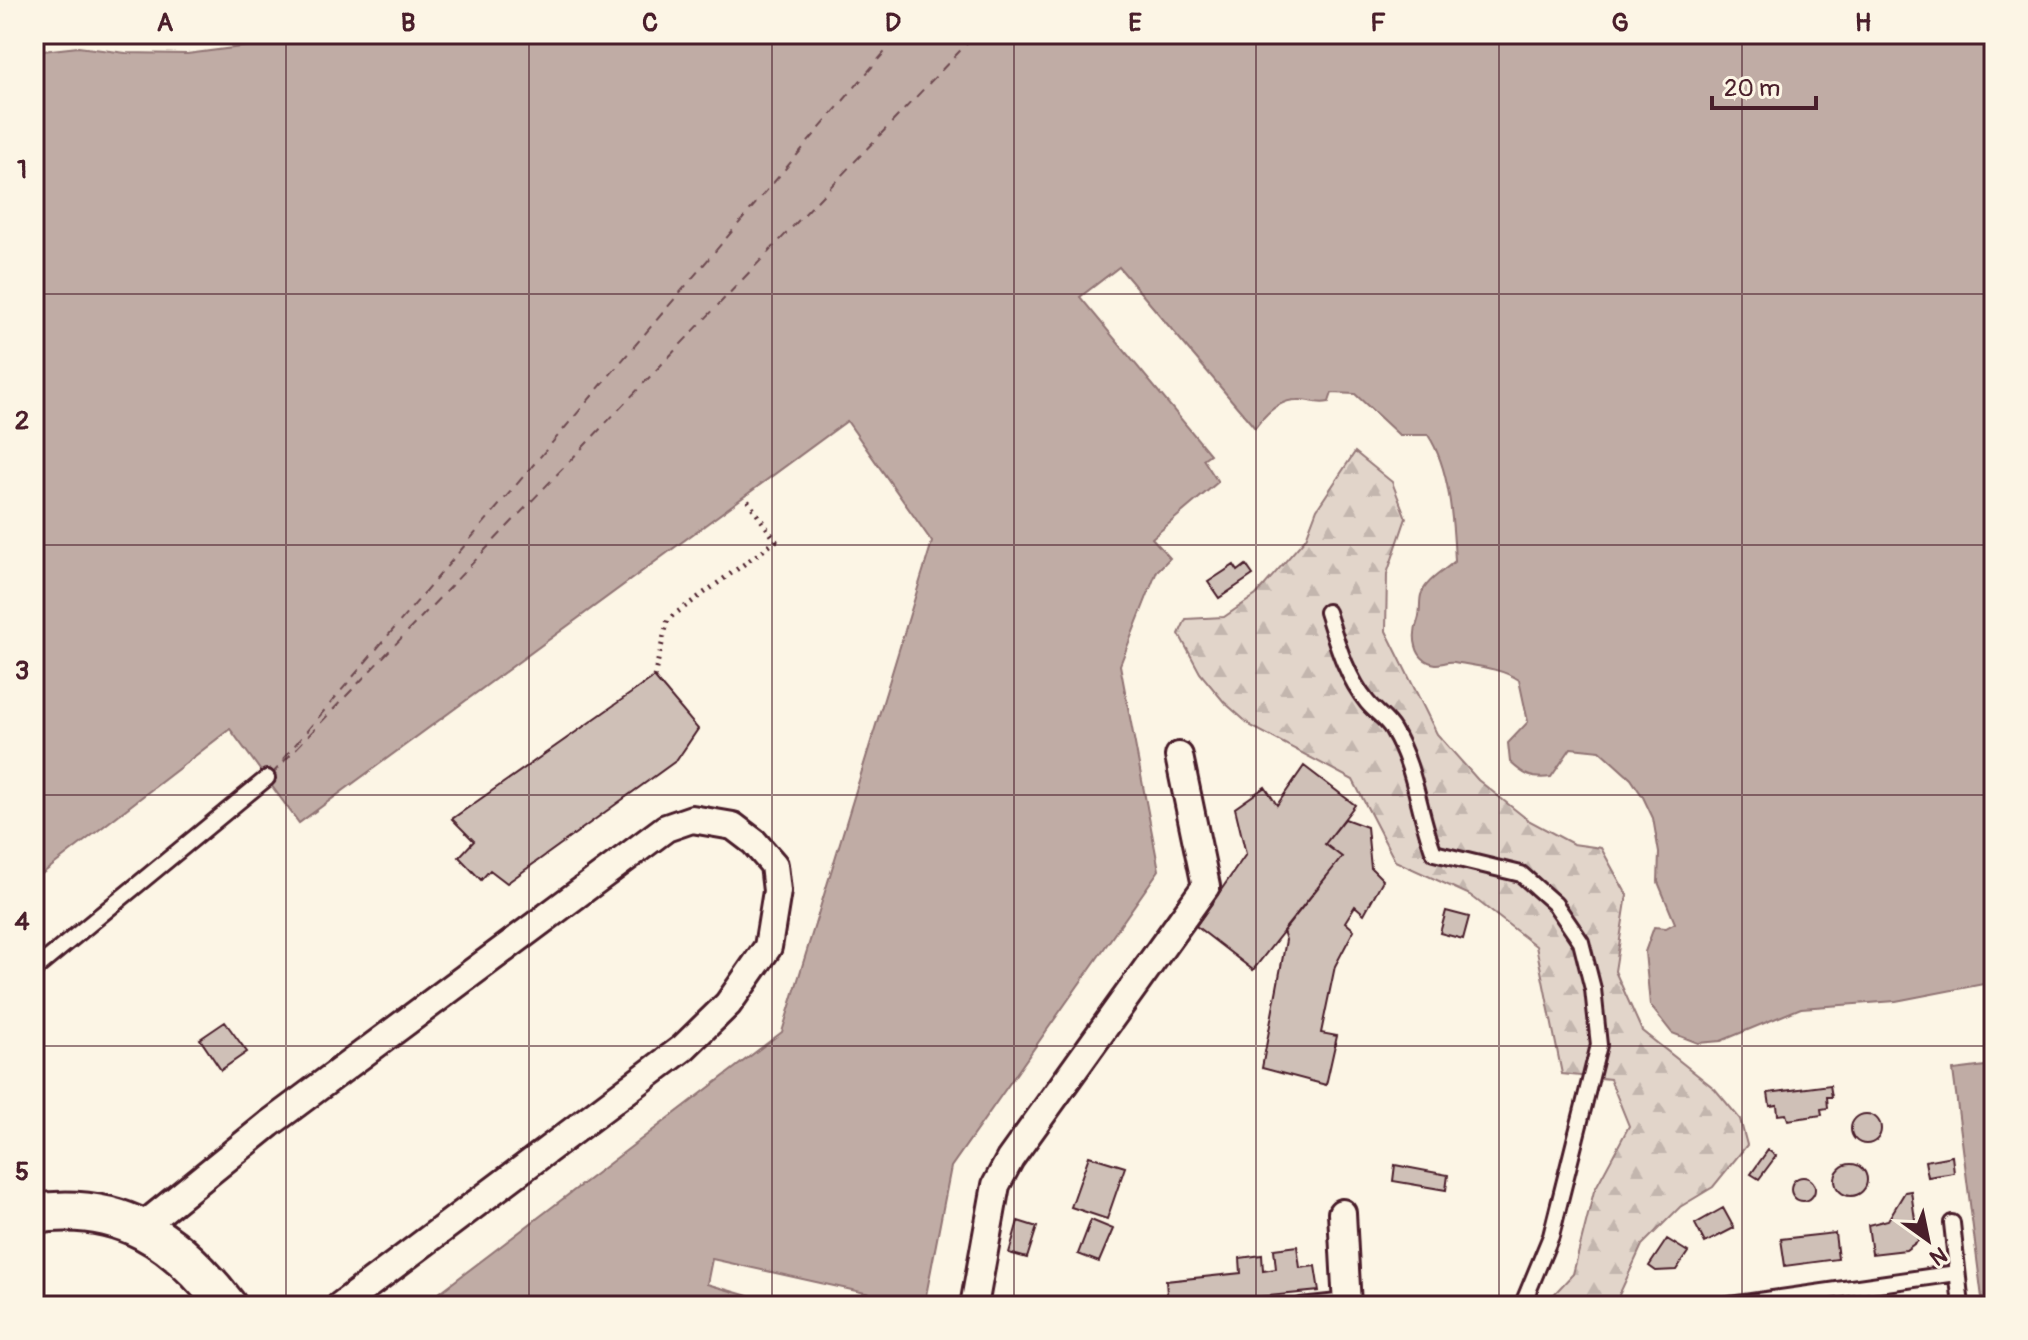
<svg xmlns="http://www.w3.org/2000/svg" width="2028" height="1340" font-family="Pangolin,sans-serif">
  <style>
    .forest { fill: url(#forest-firs); stroke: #967a7a; stroke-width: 2 }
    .water { fill: #c0aca5; stroke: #917474; stroke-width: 2 }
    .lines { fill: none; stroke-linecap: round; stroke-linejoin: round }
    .ferry { stroke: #6d4950; stroke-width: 2; stroke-dasharray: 10 8; stroke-linecap: butt }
    .building { fill: #cfc0b7; stroke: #4a1f2b; stroke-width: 2 }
    .lane-casing { stroke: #4a1f2b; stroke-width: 20 }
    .street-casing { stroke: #4a1f2b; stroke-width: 32 }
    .secondary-casing { stroke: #4a1f2b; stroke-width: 44 }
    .path { stroke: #4a1f2b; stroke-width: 5; stroke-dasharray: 2 6; stroke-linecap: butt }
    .lane { stroke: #fcf5e5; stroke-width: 14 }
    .street { stroke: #fcf5e5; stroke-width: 26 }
    .secondary { stroke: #fcf5e5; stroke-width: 38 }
    .grid { fill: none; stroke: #4a1f2b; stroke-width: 2; stroke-opacity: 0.55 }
    .neatline { fill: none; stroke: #4a1f2b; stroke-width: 3 }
    .grid-label { font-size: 26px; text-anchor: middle; font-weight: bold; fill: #4a1f2b }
  </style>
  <defs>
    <pattern id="forest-firs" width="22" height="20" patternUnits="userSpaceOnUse" patternTransform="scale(2)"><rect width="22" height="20" fill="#e2d5ca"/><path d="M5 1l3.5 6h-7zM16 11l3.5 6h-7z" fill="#c3b6ae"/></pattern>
  </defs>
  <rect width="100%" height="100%" fill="#fcf5e5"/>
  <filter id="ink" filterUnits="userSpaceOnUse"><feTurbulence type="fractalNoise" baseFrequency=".0125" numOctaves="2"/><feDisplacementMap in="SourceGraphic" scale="16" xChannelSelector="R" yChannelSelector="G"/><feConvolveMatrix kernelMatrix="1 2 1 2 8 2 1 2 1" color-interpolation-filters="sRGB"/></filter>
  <g filter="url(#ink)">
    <path class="forest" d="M1355,452L1392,482L1406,518L1387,574L1386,631L1437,734L1478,780L1528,820L1573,844L1601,848L1627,895L1615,971L1642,1031L1715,1089L1740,1119L1747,1145L1713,1187L1680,1207L1642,1245L1614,1306H1543L1573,1274L1594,1191L1629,1126L1610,1079L1562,1074L1536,946L1470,895L1395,861L1353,780L1251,726L1224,702L1200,673L1179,634L1186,619L1224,617L1256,595L1306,538L1317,509Z"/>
    <path class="water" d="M341,34H1994V982L1896,1001L1801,1008L1721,1041L1698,1043L1672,1033L1650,1005L1645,952L1654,927L1666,928L1675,923L1658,882L1659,853L1653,818L1643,797L1631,779L1600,751L1571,748L1551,777C1532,780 1524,775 1510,762L1508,743L1528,722L1519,680C1501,668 1475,666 1454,662C1448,661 1442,664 1436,664C1413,661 1412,635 1418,620C1421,612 1419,603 1421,595C1426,580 1444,571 1455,561C1453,521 1450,468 1428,435H1399L1355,394L1332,393L1329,402C1316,405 1309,399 1297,400C1279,400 1265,414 1255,428L1119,267L1080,297L1210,454L1203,459L1218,482L1152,538L1170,558L1157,571L1120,665L1159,870L951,1167L924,1306L712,1259L707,1284L782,1306H422L782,1032L932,542L847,421L299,823L230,729L34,880V52L78,47L126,53L187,54Z
      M1994,1065V1306H1983L1953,1070Z"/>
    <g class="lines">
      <path class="ferry" d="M283,759L900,34
        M271,775L976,34"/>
    </g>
    <path class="building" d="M1234,565L1238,571L1246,565L1253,575L1219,598L1208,582Z
      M654,677L698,729L677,760L507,883L490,870L481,880L459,857L474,841L452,819Z
      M1304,766L1355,805L1325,844L1342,857L1253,970L1196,926L1246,854L1235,808L1265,787L1277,805Z
      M1345,819L1367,827L1371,868L1383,880L1364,914L1355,906L1345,922L1354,930L1335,966L1321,1033L1337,1036L1326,1085L1262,1068L1286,940L1283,931L1342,857L1325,844Z
      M1446,911L1469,917L1463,939L1440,933Z
      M225,1022L247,1052L221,1070L200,1039Z
      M1830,1085L1832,1097H1827L1828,1108L1821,1109L1822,1115L1788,1120L1786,1114L1778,1115L1777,1105L1770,1106L1768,1093Z
      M1851 1129a15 15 0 1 1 30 0a15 15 0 1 1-30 0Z
      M1768,1150L1776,1156L1759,1179L1751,1174Z
      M1089,1156L1125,1167L1107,1219L1071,1207Z
      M1952,1156L1954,1173L1928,1177L1925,1161Z
      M1835 1180a16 16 0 1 1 32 0a16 16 0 1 1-32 0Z
      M1395,1165L1448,1175L1446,1190L1393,1181Z
      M1791 1189a12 12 0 1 1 24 0a12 12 0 1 1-24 0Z
      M1911,1191L1918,1241L1906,1250L1872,1254L1868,1225L1888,1220L1905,1192Z
      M1723,1208L1734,1228L1705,1243L1695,1224Z
      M1091,1220L1113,1229L1099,1262L1078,1254Z
      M1018,1221L1037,1227L1027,1258L1009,1253Z
      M1835,1233L1838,1259L1785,1266L1781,1239Z
      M1667,1239L1688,1252L1676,1270L1656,1271L1649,1266Z
      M1297,1246L1300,1268L1315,1266L1319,1291L1168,1306L1166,1281L1241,1273L1240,1258L1262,1255L1263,1271L1276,1269L1274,1249Z
      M1119,1296L1120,1306H1078V1299Z"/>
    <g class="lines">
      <g class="lane-casing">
        <path id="lane" d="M1327,612C1337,643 1346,676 1367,702C1375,712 1387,719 1393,730C1416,768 1418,812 1434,853L1521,874L1555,904L1581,942L1593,989L1599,1045L1551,1236L1522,1306
          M34,970L267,778
          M1952,1223L1961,1306
          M1301,1306L1347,1301
          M1723,1306L1957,1273"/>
      </g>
      <g class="street-casing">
        <path id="street" d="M1342,1213L1347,1306
          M143,1226L269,1124L666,828L692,819L733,826L754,842L774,865L777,891L768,947L728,1004L683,1048L340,1306
          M974,1306L996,1185L1010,1159L1206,886L1179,756"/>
      </g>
      <g class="secondary-casing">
        <path id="secondary" d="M34,1214C120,1201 176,1239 227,1306"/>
      </g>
      <path class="path" d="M654,677L668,619L776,541L745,497"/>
      <use href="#lane" class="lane"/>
      <use href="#street" class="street"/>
      <use href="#secondary" class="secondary"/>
    </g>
  </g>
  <path class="grid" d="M286,34V1306M529,34V1306M772,34V1306M1014,34V1306M1256,34V1306M1499,34V1306M1742,34V1306M34,294H1994M34,545H1994M34,795H1994M34,1046H1994"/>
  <rect width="2028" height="1340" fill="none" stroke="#fcf5e5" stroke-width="88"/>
  <g transform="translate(1928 1240) rotate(147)" stroke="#fcf5e5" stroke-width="6" paint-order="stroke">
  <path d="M0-6L14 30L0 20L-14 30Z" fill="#4a1f2b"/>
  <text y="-12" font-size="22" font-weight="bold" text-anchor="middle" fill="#4a1f2b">N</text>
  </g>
  <path d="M1712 96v12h104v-12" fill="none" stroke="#4a1f2b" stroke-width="4"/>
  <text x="1724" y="96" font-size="24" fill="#4a1f2b" stroke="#fcf5e5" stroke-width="6" paint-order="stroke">20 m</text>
  <rect x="44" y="44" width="1940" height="1252" class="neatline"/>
  <g class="grid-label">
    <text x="165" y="31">A</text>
    <text x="408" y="31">B</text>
    <text x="650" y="31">C</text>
    <text x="893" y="31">D</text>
    <text x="1135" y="31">E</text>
    <text x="1378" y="31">F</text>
    <text x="1620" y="31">G</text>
    <text x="1863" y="31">H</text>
    <text x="22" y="178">1</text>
    <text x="22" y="429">2</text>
    <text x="22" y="679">3</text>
    <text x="22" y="930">4</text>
    <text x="22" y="1180">5</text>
  </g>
</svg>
